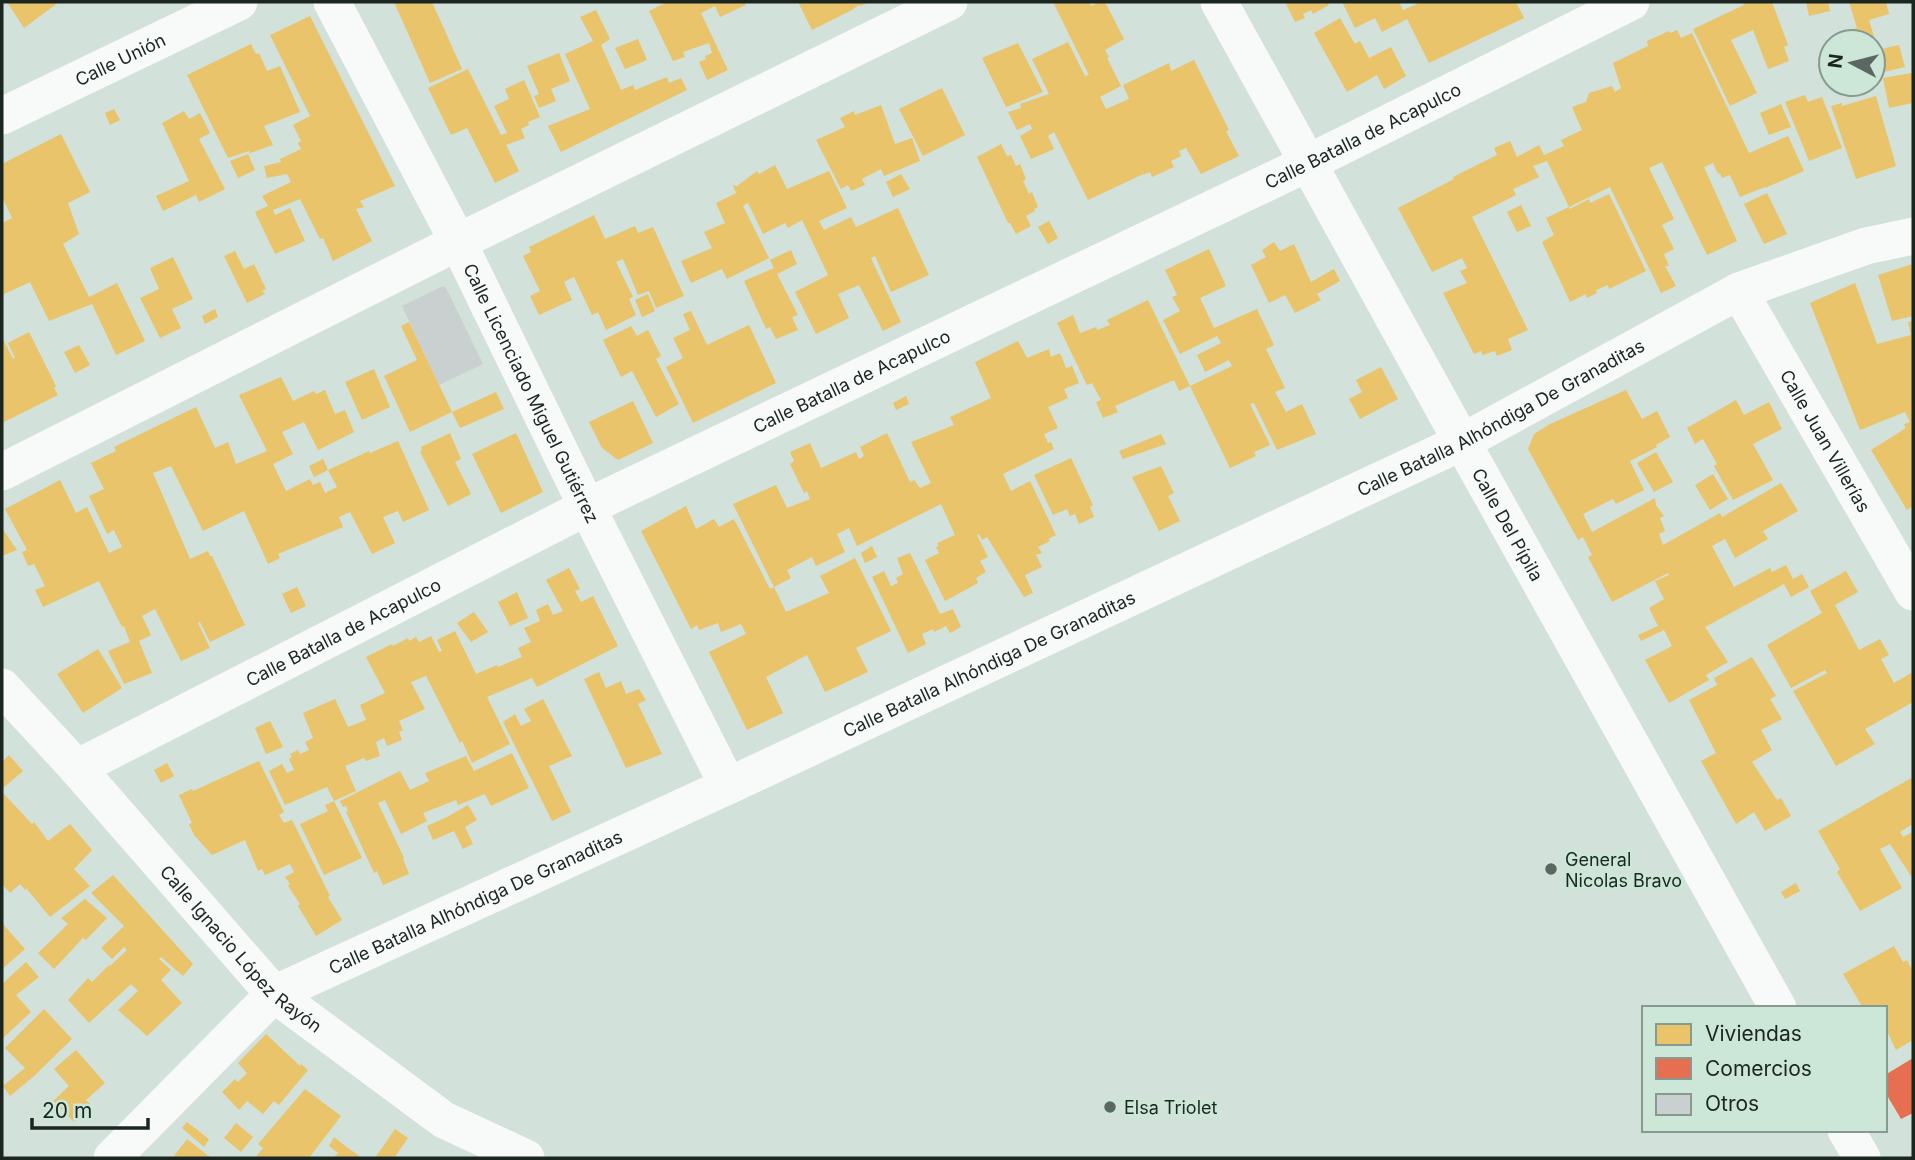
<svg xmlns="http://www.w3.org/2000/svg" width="1915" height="1160" font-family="Inter,sans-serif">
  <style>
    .homes { fill: #e9c46a }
    .shops { fill: #e76f51 }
    .building { fill: #cacfd0 }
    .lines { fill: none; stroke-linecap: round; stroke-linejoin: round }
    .minor { stroke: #f8faf9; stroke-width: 37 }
    .poi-dot { fill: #5c6761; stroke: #cce7d8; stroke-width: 2.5 }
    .labels { text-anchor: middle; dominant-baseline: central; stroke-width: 7; stroke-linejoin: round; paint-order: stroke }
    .street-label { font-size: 18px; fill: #1c2621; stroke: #cce7d8 }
    .poi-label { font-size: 18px; fill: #1c2621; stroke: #cce7d8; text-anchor: start }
  </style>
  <rect width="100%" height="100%" fill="#d2e1d9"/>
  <path class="homes" d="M7,2H59L24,28Z
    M394,2H432L462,69L430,83Z
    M667,2H745L746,5L720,17L715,6L701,13L728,70L707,80L699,62L706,59L705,56L712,53L709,43L683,52L685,57L673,61L649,11Z
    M798,2H870L860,6L859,5L850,11L812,30Z
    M1053,2H1089L1091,6L1100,2H1105L1124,39L1105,50L1109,57L1107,58L1121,86L1100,97L1106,109L1129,99L1123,85L1169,63L1171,71L1194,60L1229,130L1226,131L1239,156L1201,174L1186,148L1179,151L1181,156L1171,161L1174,167L1152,177L1150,172L1139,176L1088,200L1054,132L1048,136L1054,149L1031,159L1020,136L1032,129L1030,124L1017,130L1008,112L1021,108L1020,104L1049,94L1032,59L1068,42L1085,76L1089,75Z
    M1285,2H1327L1329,5L1313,14L1311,10L1303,14L1305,18L1295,22Z
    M1342,2H1399L1403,10L1417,4L1416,2H1516L1524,18L1429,63L1407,19L1382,32L1375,18L1355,28Z
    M1742,2H1772L1788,45L1784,47L1789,61L1768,69L1753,30L1731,40L1757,93L1730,106L1693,29L1744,5Z
    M1806,2H1828L1830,11L1809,16Z
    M1849,2H1886L1889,14L1869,20L1878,50L1899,45L1905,67L1876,74L1873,64V42H1863V40L1860,39L1839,42L1836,34L1857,28Z
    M596,10L610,39L601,45L621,90L633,85L635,90L667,77L669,83L681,78L687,90L561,152L548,126L590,109L565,54L593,41L580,17Z
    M310,16L395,186L360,201L364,207L356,209L372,241L333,261L323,238L320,239L300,199L273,210L275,215L290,208L305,241L275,254L255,212L268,206L262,196L291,182L287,174L267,178L264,166L281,162L280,159L301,149L298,143L301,141L293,125L310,116L270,35Z
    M1340,18L1355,44L1360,41L1369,58L1391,47L1406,76L1384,89L1377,75L1347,92L1314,33Z
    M1677,30L1681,38L1692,33L1749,153L1788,136L1804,171L1765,188V187L1740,197L1730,175L1722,178L1720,173L1718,174L1713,163L1704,167L1737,241L1707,255L1662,162L1649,168L1674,219L1662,225L1674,249L1664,254L1669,266H1665L1676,286L1661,293L1610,187L1569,207L1547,161L1533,166L1539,177L1513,189L1516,195L1472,217L1528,330L1508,339L1512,350L1497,356L1495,351L1483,355L1481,351L1474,354L1443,293L1467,283L1460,271L1467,268L1462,258L1432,272L1398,208L1454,179L1453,177L1497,155L1494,148L1510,141L1517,157L1539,145L1544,155L1564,146L1561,140L1582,130L1572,107L1586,102L1589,93L1612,86L1615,92L1621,88L1613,63L1648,46L1647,41L1669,31L1670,33Z
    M638,39L647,60L625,69L615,48Z
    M1018,43L1043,92L1006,107L982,58Z
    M251,44L256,54L259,53L267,71L280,66L300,112L264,126L273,145L250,153L249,151L228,158L187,75Z
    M559,53L570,81L551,89L556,101L539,108L534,96L539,94L527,66Z
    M468,69L501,135L507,133L494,106L509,99L505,89L524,80L540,117L528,122L529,125L521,129L525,138L506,145L519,171L495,183L467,128L451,135L428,88Z
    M1912,73L1913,103L1889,108L1883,78Z
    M942,88L965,135L923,156L899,109Z
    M1805,95L1808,102L1822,97L1842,148L1809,161L1785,102Z
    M1876,96L1896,166L1856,179L1831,106L1842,103V106Z
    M1781,104L1791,127L1769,135L1760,113Z
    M881,105L895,144L912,138L920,161L884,176L881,169L862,179L865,185L851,191L848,185L841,189L816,140L845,127L840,118L854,111L855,115Z
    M114,109L120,120L110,125L105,113Z
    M184,111L189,119L200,113L210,133L199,139L225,189L199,202L196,195L163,211L156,196L189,181L162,123Z
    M61,134L90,192L68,203L79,234L63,244L89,297L117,283L145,341L116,355L92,304L49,321L30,282L2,295V223L12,218L2,197V164Z
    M1001,144L1007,156L1011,155L1016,166L1020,164L1026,179L1023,181L1029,194L1032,192L1038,207L1034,209L1035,211L1026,216L1031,226L1016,234L1010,223H1008L977,157Z
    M248,154L255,170L238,178L230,161Z
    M775,165L787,189L829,171L847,208L819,221L824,230L851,217L856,227L898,208L929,275L891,292L875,256L871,258L901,322L883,331L859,285L838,294L849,318L816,334L795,292L828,275L802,220L788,228L785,223L763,234L748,203L743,206L769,258L727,279L722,269L691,283L681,261L712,248L704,232L725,223L716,203L736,193L733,185L737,186L757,171L759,174Z
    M901,174L910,189L893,197L886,182Z
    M1767,193L1787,234L1764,244L1744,204Z
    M1609,194L1646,271L1609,289L1608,285L1596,290L1597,293L1587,298L1586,294L1570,302L1542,242L1554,235L1546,218L1569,207L1570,209L1589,199L1590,203Z
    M1521,205L1531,226L1517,232L1507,212Z
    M594,215L605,239L635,226L638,233L653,227L684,296L656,308L649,291L638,295L623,259L616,262L633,297L629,299L636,315L606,330L598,312L592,315L574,277L564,282L572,300L539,315L530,296L540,291L523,256L531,252L529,247Z
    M1049,221L1058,238L1048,244L1038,227Z
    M1274,242L1280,251L1294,244L1311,282L1334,269L1340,281L1317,294L1321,300L1295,313L1285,295L1269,303L1251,265L1266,257L1262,250Z
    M1209,249L1226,286L1200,298L1214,328L1257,309L1274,345L1266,349L1285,388L1275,392L1286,412L1302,404L1316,434L1277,450L1254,403L1250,404L1270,445L1254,452L1256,456L1230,468L1190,386L1232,366L1229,360L1205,372L1197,355L1221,343L1217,336L1180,354L1163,320L1180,311L1172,297L1177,295L1165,270Z
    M791,250L797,264L777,274L798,315L792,317L798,330L776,339L770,327L766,329L744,281L774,268L770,260Z
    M235,251L244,269L254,264L266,289L262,291L265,294L247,303L224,256Z
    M173,257L193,299L172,309L181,328L160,338L140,298L159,289L150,268Z
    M1913,264V316L1892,321L1878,275Z
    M1855,283L1877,344L1911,335L1908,322L1913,321V506L1907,510L1871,450L1906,428L1904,424L1910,422L1905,412L1860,430L1810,303Z
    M648,294L655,311L642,317L635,300Z
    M1148,300L1190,386L1179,391L1174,380L1115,406L1118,412L1103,418L1096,402L1101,400L1092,383L1087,385L1057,323L1073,315L1080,333L1096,327L1097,330L1110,325L1107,320Z
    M215,309L218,317L205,324L202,316Z
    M691,311L707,345L749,325L776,383L693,423L666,367L683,358L673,338L690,330L683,314Z
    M409,322L452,412L410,432L384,376L417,360L401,326Z
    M631,326L637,336L648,330L661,356L656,359L679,404L656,417L632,371L621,377L603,340Z
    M29,332L56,386L54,388L58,395L2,423V337L13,359L15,358L8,343Z
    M1018,341L1027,358L1049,349L1051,357L1060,353L1066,368L1072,366L1079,383L1064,389L1068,398L1048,407L1058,428L1044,434L1048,443L1051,442L1054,449L1003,474L1011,491L1030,481L1056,535L1048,539L1050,541L1038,547L1042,553L1036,555L1042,567L1025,575L1033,593L1024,597L987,537L982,540L979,534L977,535L988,557L980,561L986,572L976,578L978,583L945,601L925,560L939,553L936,547L939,546L937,543L955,535L941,504L857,546L849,528L837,534L845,552L816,566L812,557L787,570L791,578L774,587L733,504L776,485L787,508L810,499L807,491L804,493L790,464L794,461L790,452L810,443L821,468L856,452L859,459L864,456L860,447L887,433L910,482L914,480L920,488L931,483L911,442L954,425L950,417L991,398L975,362Z
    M79,345L90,365L75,373L64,352Z
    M1381,367L1398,399L1360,419L1349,399L1362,392L1356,380Z
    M374,369L390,407L362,420L345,382Z
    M281,377L293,401L314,391L316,394L325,390L335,414L345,410L354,432L318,450L304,422L282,432L293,454L273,464L286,491L310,479L313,485L320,482L325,493L337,487L328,470L369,451L370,453L398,441L429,510L403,522L398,511L383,517L395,543L372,554L350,512L339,517L343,527L278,554L280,558L268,564L244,511L203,531L171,466L153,473L190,559L208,551L210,556H212L245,625L210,642L200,622L198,623L210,648L181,661L155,609L142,616L151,635L139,641L152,673L124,684L108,651L130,642L124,626L122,627L99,581L43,607L35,590L45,586L34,564L28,566L22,552L27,550L5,509L60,480L76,513L87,507L109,553L122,547L114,530L107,534L89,496L104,489L91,463L116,451L114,447L196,407L215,448L228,442L236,464L267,451L239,395Z
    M1626,390L1642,419L1657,411L1670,437L1656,445L1657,447L1630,461L1644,490L1616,504L1613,499L1583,514L1592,532L1655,498L1656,505L1664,516L1660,518L1665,531L1659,534L1663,545L1720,513L1722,517L1781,483L1798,511L1763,531L1768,539L1735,558L1725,539L1712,546L1734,587L1770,568L1772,572L1786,565L1793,579L1802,574L1809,587L1791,597L1784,584L1705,627L1728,662L1706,675L1709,680L1669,703L1645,660L1672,646L1664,630L1641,641L1638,635L1658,626L1649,608L1664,599L1655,581L1669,575L1668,573L1612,602L1588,557L1592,555L1583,537L1578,540L1528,449L1534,434L1550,424Z
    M496,392L504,409L460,428L452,412Z
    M906,396L909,404L896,410L893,403Z
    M1736,400L1744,415L1769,402L1782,429L1753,444L1773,480L1733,500L1714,466L1717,464L1703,439L1695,444L1687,428Z
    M633,401L653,443L618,460L602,448L589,422Z
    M450,433L461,459L455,462L471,494L448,506L420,452L422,450L421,447Z
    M516,433L543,492L501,513L472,454Z
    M1161,434L1166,444L1123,459L1119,451Z
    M1656,452L1673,482L1654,492L1637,463Z
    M1071,458L1093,505L1090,507L1094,517L1079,524L1075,514L1070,516L1067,509L1053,515L1034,475Z
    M323,459L328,470L314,477L309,466Z
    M1161,466L1174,493L1168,496L1180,521L1159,531L1132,477Z
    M1713,474L1728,499L1710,510L1695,485Z
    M686,506L696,529L714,519L719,527L734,519L770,589L774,587L786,612L829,593L820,576L855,558L891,631L856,648L868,672L825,692L807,655L766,677L783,713L747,730L709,652L746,634L741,624L721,632L718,623L699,630L697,625L691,629L641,531Z
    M2,528L17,550L2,556Z
    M872,546L877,557L865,563L861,553Z
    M910,553L940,614L953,609L961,627L950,633L946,626L934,632L933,629L922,634L926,644L908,653L872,577L884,571L891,586L898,583L896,578L903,574L897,558Z
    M569,568L580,589L575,591L581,602L593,596L618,646L537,687L532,678L487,697L510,744L472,763L462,741L460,743L426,676L411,682L425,709L399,721L403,730L399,732L402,740L387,746L384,738L376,742L380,756L366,761L364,758L345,766L356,791L334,801L362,858L324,875L300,824L328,811L325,805L334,801L327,787L285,805L269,771L282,764L287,773L294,770L289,759L292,757L290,754L298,750L300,754L309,750L305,742L313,738L303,713L335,699L348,727L366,720L360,705L385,693L366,657L392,644L393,646L408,638L409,641L416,637L419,642L431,636L439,652L442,651L437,640L455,631L476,674L497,665L498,667L522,657L518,648L531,642L524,628L540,621L536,610L548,604L553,615L563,611L546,580Z
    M1846,571L1858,592L1835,605L1859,650L1880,639L1889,655L1881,659L1894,683L1913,672V702L1865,729L1875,744L1836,766L1793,691L1827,673L1825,670L1791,688L1767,645L1822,613L1810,591Z
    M297,587L306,606L291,613L282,594Z
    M517,592L528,618L510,626L498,602Z
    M474,612L488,632L471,642L457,623Z
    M98,649L122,688L83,713L57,674Z
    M1752,657L1776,696L1770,699L1782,719L1761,730L1772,750L1752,762L1777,800L1781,798L1791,816L1765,831L1754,812L1736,824L1701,761L1716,753L1689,700L1717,685L1714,678Z
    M599,672L606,688L621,681L626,694L639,689L646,700L638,704L662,754L626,768L584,679Z
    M543,699L572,756L549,766L571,812L552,821L503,722L515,714L521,726L531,721L524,709Z
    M270,721L283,747L266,754L255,728Z
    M512,753L529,788L491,806L485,794L458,805L456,800L423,813L427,821L401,834L385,800L378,803L404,858L403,859L409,874L383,885L377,871L374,873L346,812L348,811L346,806L343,807L340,801L400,771L410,790L429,781L425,773L466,756L474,771Z
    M9,755L23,771L2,789V762Z
    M259,761L284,812L279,815L284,823L292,820L330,896L328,897L342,920L316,936L298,906L300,904L288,886L290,884L285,877L294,872L290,864L265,875L262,869L258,871L245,840L212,855L194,835L189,824L192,823L179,795L192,789L193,791Z
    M167,763L174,776L161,783L154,770Z
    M1913,777V824L1900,832L1903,837L1913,832V879L1890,844L1880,849L1902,888L1860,911L1837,872L1840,869L1818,831Z
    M2,792L32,824L34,822L48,841L70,824L92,850L74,869L90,886L50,917L26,888L25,890L20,884L10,893L2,884Z
    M468,805L477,820L465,827L473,844L463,849L454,831L433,840L427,826L447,817Z
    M113,875L193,964L183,976L161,957L159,959L171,970L161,980L182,1003L147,1036L118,1010L138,991L131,984L89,1023L68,1000L88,978L92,982L109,965L110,966L127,950L124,947L112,959L101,948L124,926L91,893Z
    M1796,883L1800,891L1785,899L1781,892Z
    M85,899L107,918L86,940L83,938L54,969L38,953L68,924L61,918Z
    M2,923L25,949L2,969Z
    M1894,946L1903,962L1907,960L1913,972V1040L1896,1050L1885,1027V1008H1863L1843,974Z
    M26,962L39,977L16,995L31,1012L2,1039V984Z
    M44,1009L72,1039L33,1077L10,1096L3,1086L25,1068L5,1048Z
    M266,1034L300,1066L301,1064L308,1070L279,1105L274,1101L263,1114L247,1101L239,1110L222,1092L235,1079L238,1082L247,1073L238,1063Z
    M76,1050L105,1083L86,1100L90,1104L74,1122L53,1101L69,1086L54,1069Z
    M305,1089L341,1116L309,1158H255L263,1148L258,1144Z
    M187,1122L209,1139L204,1147L182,1128Z
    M236,1123L253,1137L241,1152L224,1138Z
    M395,1129L408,1138L394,1158H375Z
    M334,1137L344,1145L362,1158H333L338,1153L329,1146Z
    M187,1139L207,1155L213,1158H177L174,1156Z"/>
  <path class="shops" d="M1913,1058V1113L1901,1119L1885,1092V1075Z"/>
  <path class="building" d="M443,286L446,288L483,364L439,385L402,306Z"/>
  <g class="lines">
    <g class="minor">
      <path id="s1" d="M332,2L458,242L587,507L728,786"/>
      <path id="s2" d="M1219,2L1462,442L1778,1008"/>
      <path id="s3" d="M2,116L239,2"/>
      <path id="s4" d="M1739,291L1913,592"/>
      <path d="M2,472L458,242L949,2"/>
      <path id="s5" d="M2,687L77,768L274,994L444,1120L526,1158"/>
      <path id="s6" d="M77,768L587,507L1308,163L1631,2"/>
      <path d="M1846,1130L1862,1158"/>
      <path id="s7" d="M112,1158L274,994L728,786L1462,442L1739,291L1866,246L1913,236"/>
    </g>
  </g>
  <g class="poi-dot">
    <circle cx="1551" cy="869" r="7"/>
    <circle cx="1110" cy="1107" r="7"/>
  </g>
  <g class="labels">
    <g class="street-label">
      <text stroke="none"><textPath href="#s3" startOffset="131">Calle Unión</textPath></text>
      <text stroke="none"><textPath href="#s6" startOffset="1433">Calle Batalla de Acapulco</textPath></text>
      <text stroke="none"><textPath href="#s6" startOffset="866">Calle Batalla de Acapulco</textPath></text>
      <text stroke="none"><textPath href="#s1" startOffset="439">Calle Licenciado Miguel Gutiérrez</textPath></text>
      <text stroke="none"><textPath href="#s7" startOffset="1586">Calle Batalla Alhóndiga De Granaditas</textPath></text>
      <text stroke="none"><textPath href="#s4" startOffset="173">Calle Juan Villerías</textPath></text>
      <text stroke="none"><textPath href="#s2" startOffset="597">Calle Del Pípila</textPath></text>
      <text stroke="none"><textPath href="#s6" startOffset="299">Calle Batalla de Acapulco</textPath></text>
      <text stroke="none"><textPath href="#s7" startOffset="1018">Calle Batalla Alhóndiga De Granaditas</textPath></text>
      <text stroke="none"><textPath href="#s7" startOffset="452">Calle Batalla Alhóndiga De Granaditas</textPath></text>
      <text stroke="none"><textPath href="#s5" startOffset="355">Calle Ignacio López Rayón</textPath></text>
    </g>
    <g class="poi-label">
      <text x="1565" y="859">General<tspan x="1565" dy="21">Nicolas Bravo</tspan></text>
      <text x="1124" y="1107">Elsa Triolet</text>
    </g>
  </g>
  <rect width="1915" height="1160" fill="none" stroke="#1c2621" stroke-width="7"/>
  <rect x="1642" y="1006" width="245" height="126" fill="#cce7d8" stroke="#869a8f" stroke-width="2"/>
  <rect x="1656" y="1024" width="35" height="21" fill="#e9c46a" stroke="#869a8f" stroke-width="2"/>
  <text x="1705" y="1041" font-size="21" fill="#1c2621">Viviendas</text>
  <rect x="1656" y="1058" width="35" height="21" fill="#e76f51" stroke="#869a8f" stroke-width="2"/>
  <text x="1705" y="1076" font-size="21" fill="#1c2621">Comercios</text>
  <rect x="1656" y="1094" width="35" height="21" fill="#cacfd0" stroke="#869a8f" stroke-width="2"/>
  <text x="1705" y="1111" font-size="21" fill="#1c2621">Otros</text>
  <g transform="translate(1852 63) rotate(277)"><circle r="33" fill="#cce7d8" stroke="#869a8f" stroke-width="2"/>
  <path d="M0-5L12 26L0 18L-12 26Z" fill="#5c6761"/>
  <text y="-10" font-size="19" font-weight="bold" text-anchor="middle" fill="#1c2621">N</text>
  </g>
  <path d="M32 1118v10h116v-10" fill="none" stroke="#1c2621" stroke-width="3.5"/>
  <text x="42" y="1118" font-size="21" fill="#1c2621" stroke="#cce7d8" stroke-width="5" paint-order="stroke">20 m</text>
</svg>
